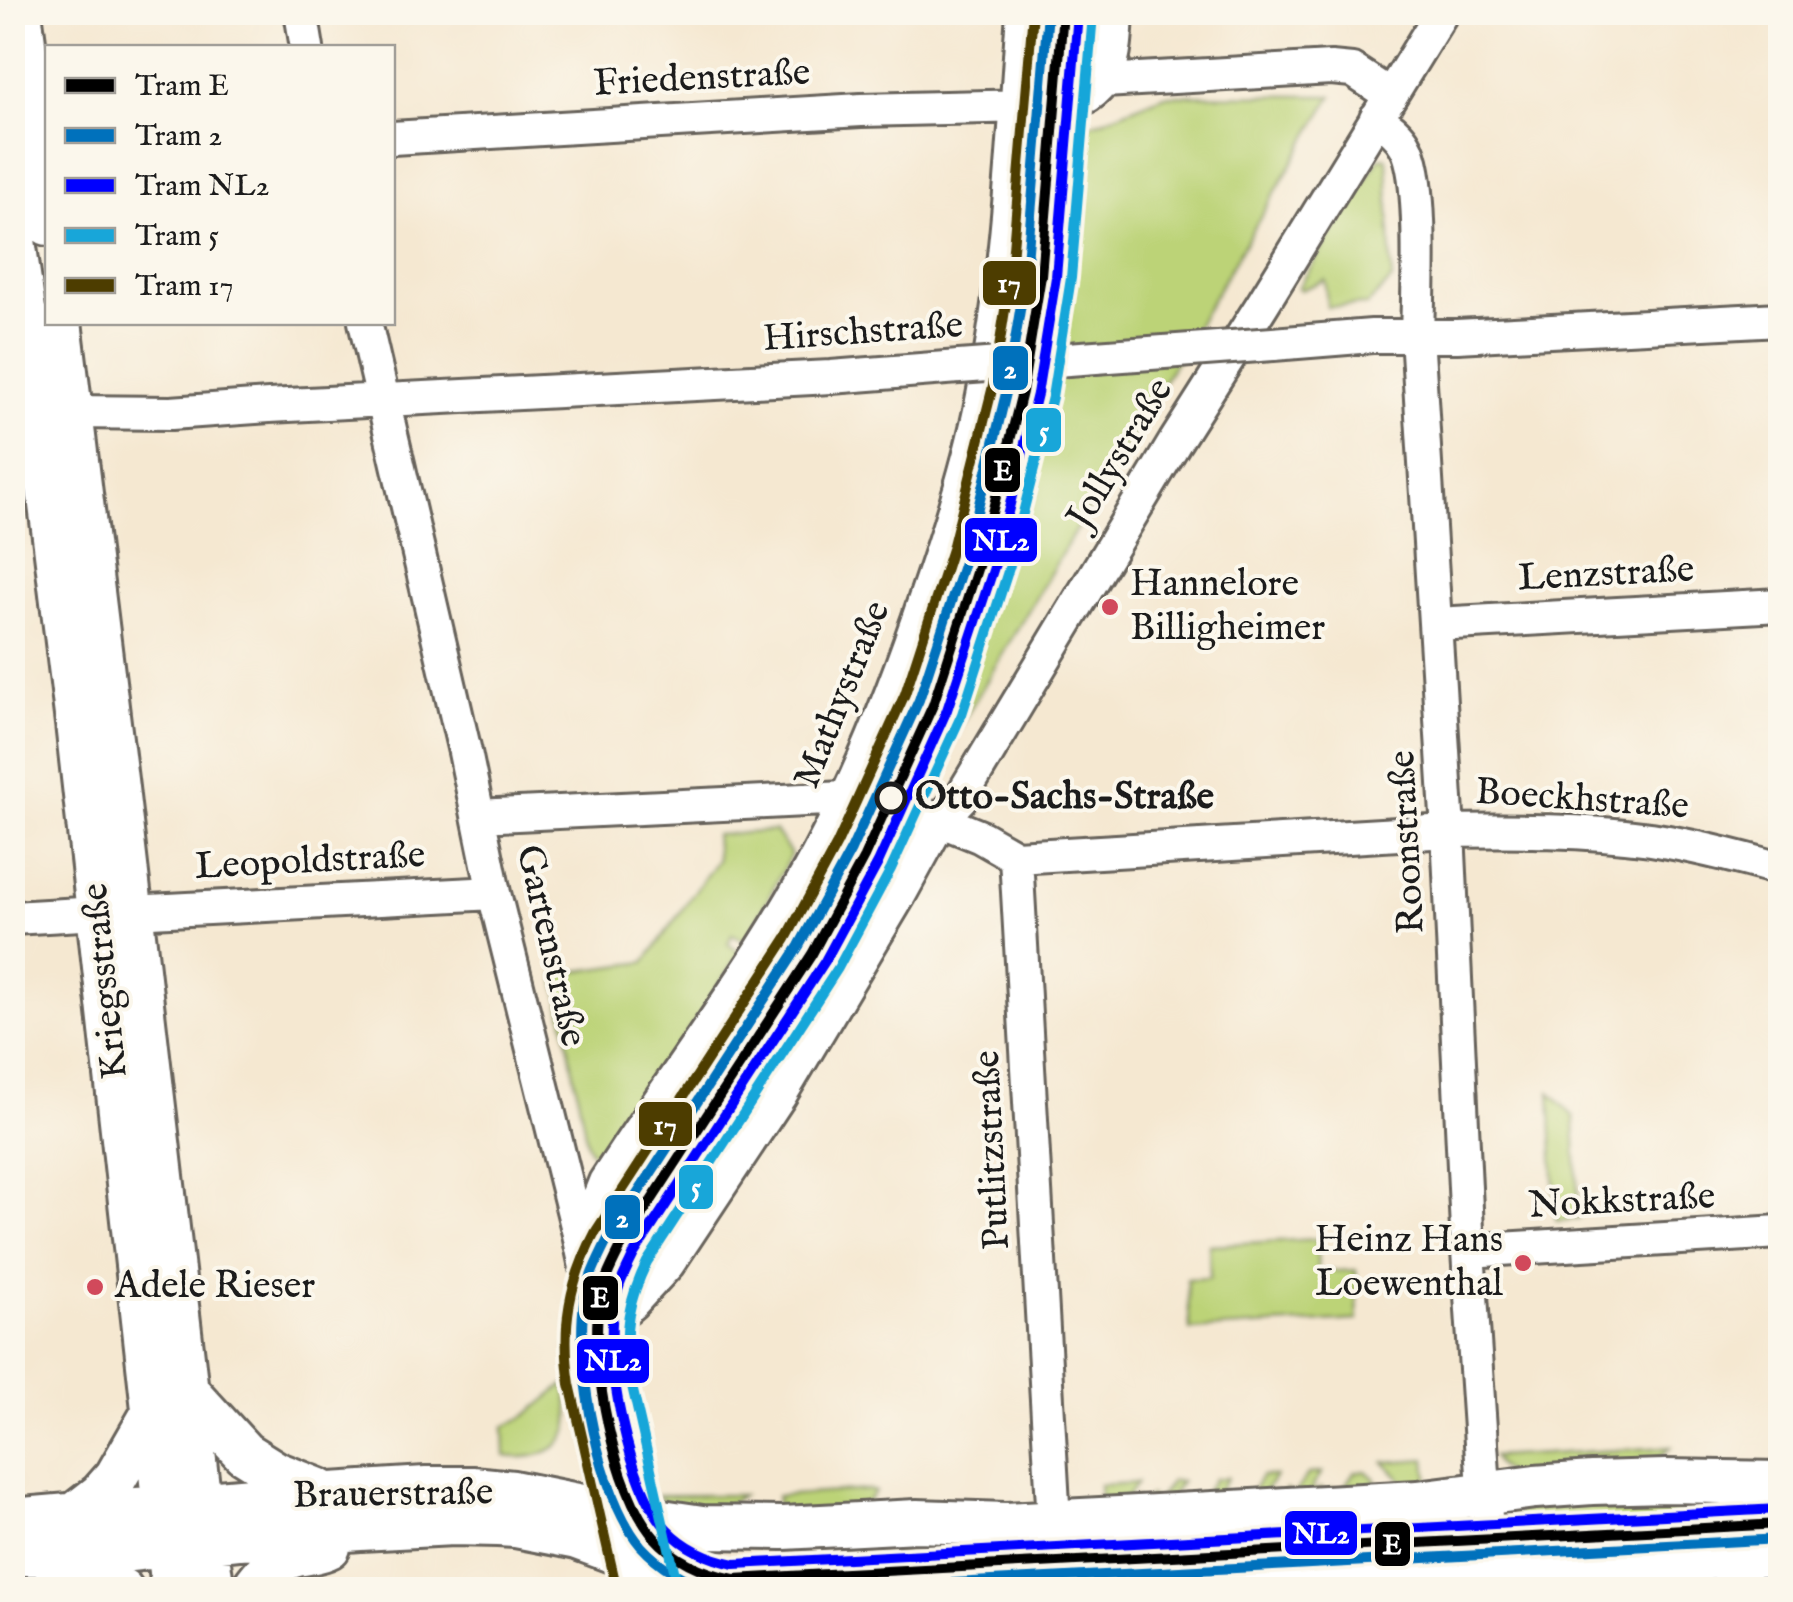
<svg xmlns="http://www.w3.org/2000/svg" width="1793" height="1602" font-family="'IM FELL English',serif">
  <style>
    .green { fill: #bcd377; stroke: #6c784a; stroke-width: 2.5 }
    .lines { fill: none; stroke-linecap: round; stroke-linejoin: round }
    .minor-casing { stroke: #68635b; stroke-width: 38 }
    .major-casing { stroke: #68635b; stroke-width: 48 }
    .minor { stroke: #fff; stroke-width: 32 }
    .major { stroke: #fff; stroke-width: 42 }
    .tram { stroke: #1c1c1c; stroke-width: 2.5 }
    .minor-bridge-casing { stroke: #68635b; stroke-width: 38; stroke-linecap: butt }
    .minor-bridge { stroke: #fff; stroke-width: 32 }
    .tram-1-casing { stroke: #fbf7ec; stroke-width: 18 }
    .tram-2-casing { stroke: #fbf7ec; stroke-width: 18 }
    .tram-3-casing { stroke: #fbf7ec; stroke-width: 18 }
    .tram-4-casing { stroke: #fbf7ec; stroke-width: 18 }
    .tram-5-casing { stroke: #fbf7ec; stroke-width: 18 }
    .tram-1 { stroke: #000; stroke-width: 10 }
    .tram-2 { stroke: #0071bc; stroke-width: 10 }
    .tram-3 { stroke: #00f; stroke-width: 10 }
    .tram-4 { stroke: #18a6d9; stroke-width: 10 }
    .tram-5 { stroke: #4d3d00; stroke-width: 10 }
    .poi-dot { fill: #d1495b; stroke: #fbf7ec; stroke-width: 4 }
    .stop-dot { fill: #fbf7ec; stroke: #1c1c1c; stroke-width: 5 }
    .labels { text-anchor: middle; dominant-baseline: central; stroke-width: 8; stroke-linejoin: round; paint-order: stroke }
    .street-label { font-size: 38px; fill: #1c1c1c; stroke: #fbf7ec }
    .poi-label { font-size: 38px; fill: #1c1c1c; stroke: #fbf7ec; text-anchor: start }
    .stop-label { font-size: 38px; font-weight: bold; fill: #1c1c1c; stroke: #fbf7ec; text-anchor: start }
    .line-badge { stroke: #fbf7ec; stroke-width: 4 }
    .badge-label { font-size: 28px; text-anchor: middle; font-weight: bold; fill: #fff }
  </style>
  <rect width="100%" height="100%" fill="#fbf7ec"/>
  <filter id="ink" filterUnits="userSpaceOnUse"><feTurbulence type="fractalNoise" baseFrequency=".01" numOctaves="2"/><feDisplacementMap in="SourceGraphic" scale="20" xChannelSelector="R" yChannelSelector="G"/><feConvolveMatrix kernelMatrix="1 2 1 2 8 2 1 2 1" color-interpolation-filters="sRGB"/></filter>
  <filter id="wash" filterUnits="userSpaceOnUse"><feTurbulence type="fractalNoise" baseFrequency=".0048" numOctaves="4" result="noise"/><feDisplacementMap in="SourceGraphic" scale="40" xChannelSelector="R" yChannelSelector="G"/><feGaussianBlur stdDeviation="2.25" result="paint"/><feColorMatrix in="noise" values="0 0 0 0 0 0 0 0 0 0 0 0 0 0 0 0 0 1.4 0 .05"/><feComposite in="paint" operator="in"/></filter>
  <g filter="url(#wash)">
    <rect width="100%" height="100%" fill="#f5e8d1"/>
    <path class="green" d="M1165,95L1332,96L927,782L925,785L917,784C983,631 1030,468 1056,303C1065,245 1068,186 1073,128L1100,121Z
      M1385,157L1387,160L1392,280L1367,305L1327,307L1325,280L1301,290L1298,288L1379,158Z
      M775,831L791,854L746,941L732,934L728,944L740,952L703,1010L601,1152L595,1154L590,1151L587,1144L555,974L645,962L717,860L715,835Z
      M849,847L861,852L837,901L773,1007L610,1256C598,1239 601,1223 606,1204L615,1214L754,1012Z
      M752,1077L758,1081L650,1248L661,1260L648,1274L632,1270L633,1262L649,1236Z
      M1550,1092L1574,1117L1579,1219L1556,1221Z
      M1316,1239L1318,1272L1356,1270L1358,1320L1190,1330L1187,1279L1210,1278L1209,1245Z
      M565,1384C567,1397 571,1411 569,1424C564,1454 530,1460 505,1456L504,1427L527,1415Z
      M1671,1447L1658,1459L1656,1466L1508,1474L1499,1467L1493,1457Z
      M1426,1459L1429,1489L1404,1482L1384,1462Z
      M1366,1471L1374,1478L1378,1488L1374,1495L1100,1509L1099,1485L1137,1483L1127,1497L1133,1501L1136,1498L1143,1503L1149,1496L1157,1501L1171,1481H1181L1172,1495L1179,1500L1182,1496L1189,1501L1192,1496L1200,1501L1214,1479L1227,1478L1219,1491L1236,1498L1240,1492L1248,1497L1261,1476H1275L1266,1490L1273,1494L1276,1491L1282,1495L1286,1490L1294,1495L1308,1474L1322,1473L1312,1488L1318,1492L1321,1488L1328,1493L1332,1488L1340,1493L1354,1472Z
      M869,1490L875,1492L859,1511L777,1517V1496Z
      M658,1495H742L723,1508L666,1506Z
      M1780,1495V1544L1521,1555C1514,1544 1515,1523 1518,1511L1525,1508Z
      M1431,1514L1432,1561L1101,1580L1099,1532Z
      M1084,1545L1086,1567L827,1581L826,1560Z"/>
  </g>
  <g filter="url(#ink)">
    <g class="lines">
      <g class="minor-casing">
        <path id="minor" d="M301,12L307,48
          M1104,81L1331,68L1352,70L1390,95
          M1376,118C1387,126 1398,132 1405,145C1424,176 1418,295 1417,335L1448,831L1468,1251L1490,1577
          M392,138L861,110L1067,105C1114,92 1115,55 1117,12
          M365,322L465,752L494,893L579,1234L597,1320L601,1362L641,1536
          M1273,344L1372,336H1457L1780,319
          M70,412L171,413L269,406L831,377L959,367
          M1436,624L1780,605
          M478,816L845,798L912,809L981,837L1016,857L1054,1522
          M1016,857L1448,831C1515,830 1584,830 1651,839C1695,846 1738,857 1780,869
          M131,912L494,893
          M12,918L99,913
          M1468,1251L1780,1232
          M583,1253L593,1212L605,1182C680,1065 767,956 830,831C869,755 900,674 927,593C949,529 970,463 983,396C1008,270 1014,141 1023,12
          M599,1331L633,1302L668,1264L779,1097L900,894L941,819L960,799L1175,442L1262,305L1442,12"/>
      </g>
      <g class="major-casing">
        <path id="major" d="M20,12L48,224
          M12,227L36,391L77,723L173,1590
          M60,322L117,788L200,1504L213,1590
          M188,1392L244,1453L276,1473L319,1490
          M74,1515L101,1494L116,1477L154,1411
          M12,1520L252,1499L426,1488H472L513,1492L648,1519L702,1527L783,1528L917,1521L1006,1524L1418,1502L1535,1487L1592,1483L1666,1481L1780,1483
          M12,1554L114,1552L240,1538L360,1529L453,1524L498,1525L515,1526L577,1538L642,1562L697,1590
          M54,1562L78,1569L122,1590
          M252,1590C262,1573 278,1560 297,1555C309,1552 318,1553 329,1547
          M1109,1590L1200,1585L1306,1589L1428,1583L1581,1565L1780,1554"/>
      </g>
      <use href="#minor" class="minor"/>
      <use href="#major" class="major"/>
      <path class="tram" d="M730,1590L741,1585L783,1577"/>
      <g class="minor-bridge-casing">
        <path id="minor-bridge" d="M959,367L1273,344"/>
      </g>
      <use href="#minor-bridge" class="minor-bridge"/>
      <g class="tram-1-casing">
        <path id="tram-1" d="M1063,12L1041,276L1022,392L981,557L933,705L864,857L812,954L621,1247C612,1265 602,1284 599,1304C590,1363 614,1492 654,1537C675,1561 704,1573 734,1579L1780,1524"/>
      </g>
      <g class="tram-2-casing">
        <path id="tram-2" d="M712,1590C685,1581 660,1567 641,1546C599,1497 575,1367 584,1303C587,1280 598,1259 608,1239L799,946L851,850L919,700L967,553L1007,389L1026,274L1048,12
          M820,1590L1780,1539"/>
      </g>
      <g class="tram-3-casing">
        <path id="tram-3" d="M1078,13L1056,277L1037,394L996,561L947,710L878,863L825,961L634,1254C626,1271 617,1287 614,1305C604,1360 628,1487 667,1529C685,1548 709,1559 735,1564L1779,1509"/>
      </g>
      <g class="tram-4-casing">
        <path id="tram-4" d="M677,1583L629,1373C623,1330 628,1301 647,1262L838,968L891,869L962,714L1010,565L1052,397L1071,278L1093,14"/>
      </g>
      <g class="tram-5-casing">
        <path id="tram-5" d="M617,1590L570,1384C561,1326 569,1282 596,1231L786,939L837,844L905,694L952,549L993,386L1011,272L1033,12"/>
      </g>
      <use href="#tram-1" class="tram-1"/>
      <use href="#tram-2" class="tram-2"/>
      <use href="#tram-3" class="tram-3"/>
      <use href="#tram-4" class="tram-4"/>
      <use href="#tram-5" class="tram-5"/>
    </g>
  </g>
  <g class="poi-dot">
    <circle cx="1110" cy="607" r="10"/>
    <circle cx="1523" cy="1263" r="10"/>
    <circle cx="95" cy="1287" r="10"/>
  </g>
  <circle class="stop-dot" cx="891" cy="798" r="14"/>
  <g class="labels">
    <g class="street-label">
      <text transform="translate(702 79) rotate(-3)">Friedenstraße</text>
      <text transform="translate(863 333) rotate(-4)">Hirschstraße</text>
      <text transform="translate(1121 454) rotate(-59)">Jollystraße</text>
      <text transform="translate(1606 575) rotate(-3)">Lenzstraße</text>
      <text transform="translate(843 695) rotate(-68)">Mathystraße</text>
      <text transform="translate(1582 800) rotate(4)">Boeckhstraße</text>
      <text transform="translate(1408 842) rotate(-93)">Roonstraße</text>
      <text transform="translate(310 862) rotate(-3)">Leopoldstraße</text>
      <text transform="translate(550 946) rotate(77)">Gartenstraße</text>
      <text transform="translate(106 981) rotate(-96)">Kriegsstraße</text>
      <text transform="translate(993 1150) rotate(-93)">Putlitzstraße</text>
      <text transform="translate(1622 1202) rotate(-3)">Nokkstraße</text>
      <text transform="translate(393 1495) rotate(-1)">Brauerstraße</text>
    </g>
    <g class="poi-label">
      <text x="1130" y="585">Hannelore<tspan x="1130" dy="44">Billigheimer</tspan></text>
      <text x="1503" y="1241" text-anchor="end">Heinz Hans<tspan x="1503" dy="44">Loewenthal</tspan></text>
      <text x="115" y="1287">Adele Rieser</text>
    </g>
    <g class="stop-label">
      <text x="915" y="798">Otto-Sachs-Straße</text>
    </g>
  </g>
  <g class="line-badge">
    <rect x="981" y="259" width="57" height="48" rx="10" fill="#4d3d00"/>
    <rect x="991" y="344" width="39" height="48" rx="10" fill="#0071bc"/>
    <rect x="1024" y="406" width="39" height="48" rx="10" fill="#18a6d9"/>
    <rect x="983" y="446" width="39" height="48" rx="10" fill="#000"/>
    <rect x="963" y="516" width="76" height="48" rx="10" fill="#00f"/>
    <rect x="637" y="1100" width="57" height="48" rx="10" fill="#4d3d00"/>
    <rect x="677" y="1163" width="38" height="48" rx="10" fill="#18a6d9"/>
    <rect x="603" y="1193" width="39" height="48" rx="10" fill="#0071bc"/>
    <rect x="581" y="1274" width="39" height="48" rx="10" fill="#000"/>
    <rect x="575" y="1337" width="76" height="48" rx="10" fill="#00f"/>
    <rect x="1283" y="1509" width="76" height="48" rx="10" fill="#00f"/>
    <rect x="1373" y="1520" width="39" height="48" rx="10" fill="#000"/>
  </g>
  <g class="badge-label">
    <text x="1009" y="292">17</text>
    <text x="1010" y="378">2</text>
    <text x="1044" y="440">5</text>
    <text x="1003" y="480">E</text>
    <text x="1001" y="550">NL2</text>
    <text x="665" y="1134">17</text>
    <text x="696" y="1196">5</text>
    <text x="622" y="1227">2</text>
    <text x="600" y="1307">E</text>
    <text x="613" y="1370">NL2</text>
    <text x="1321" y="1543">NL2</text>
    <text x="1392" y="1554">E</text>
  </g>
  <rect width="1793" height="1602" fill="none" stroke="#fbf7ec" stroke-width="50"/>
  <rect x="45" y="45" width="350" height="280" fill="#fbf7ec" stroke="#a29f99" stroke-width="2.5"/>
  <rect x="65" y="78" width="50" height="15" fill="#000000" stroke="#a29f99" stroke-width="2.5"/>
  <text x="135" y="95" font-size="30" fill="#1c1c1c">Tram E</text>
  <rect x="65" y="128" width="50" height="15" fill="#0071bc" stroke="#a29f99" stroke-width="2.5"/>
  <text x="135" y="145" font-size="30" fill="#1c1c1c">Tram 2</text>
  <rect x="65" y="178" width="50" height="15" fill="#0000ff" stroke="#a29f99" stroke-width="2.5"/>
  <text x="135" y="195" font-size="30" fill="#1c1c1c">Tram NL2</text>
  <rect x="65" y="228" width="50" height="15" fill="#18a6d9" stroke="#a29f99" stroke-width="2.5"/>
  <text x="135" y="245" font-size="30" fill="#1c1c1c">Tram 5</text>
  <rect x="65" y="278" width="50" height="15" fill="#4d3d00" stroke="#a29f99" stroke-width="2.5"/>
  <text x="135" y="295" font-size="30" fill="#1c1c1c">Tram 17</text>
</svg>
